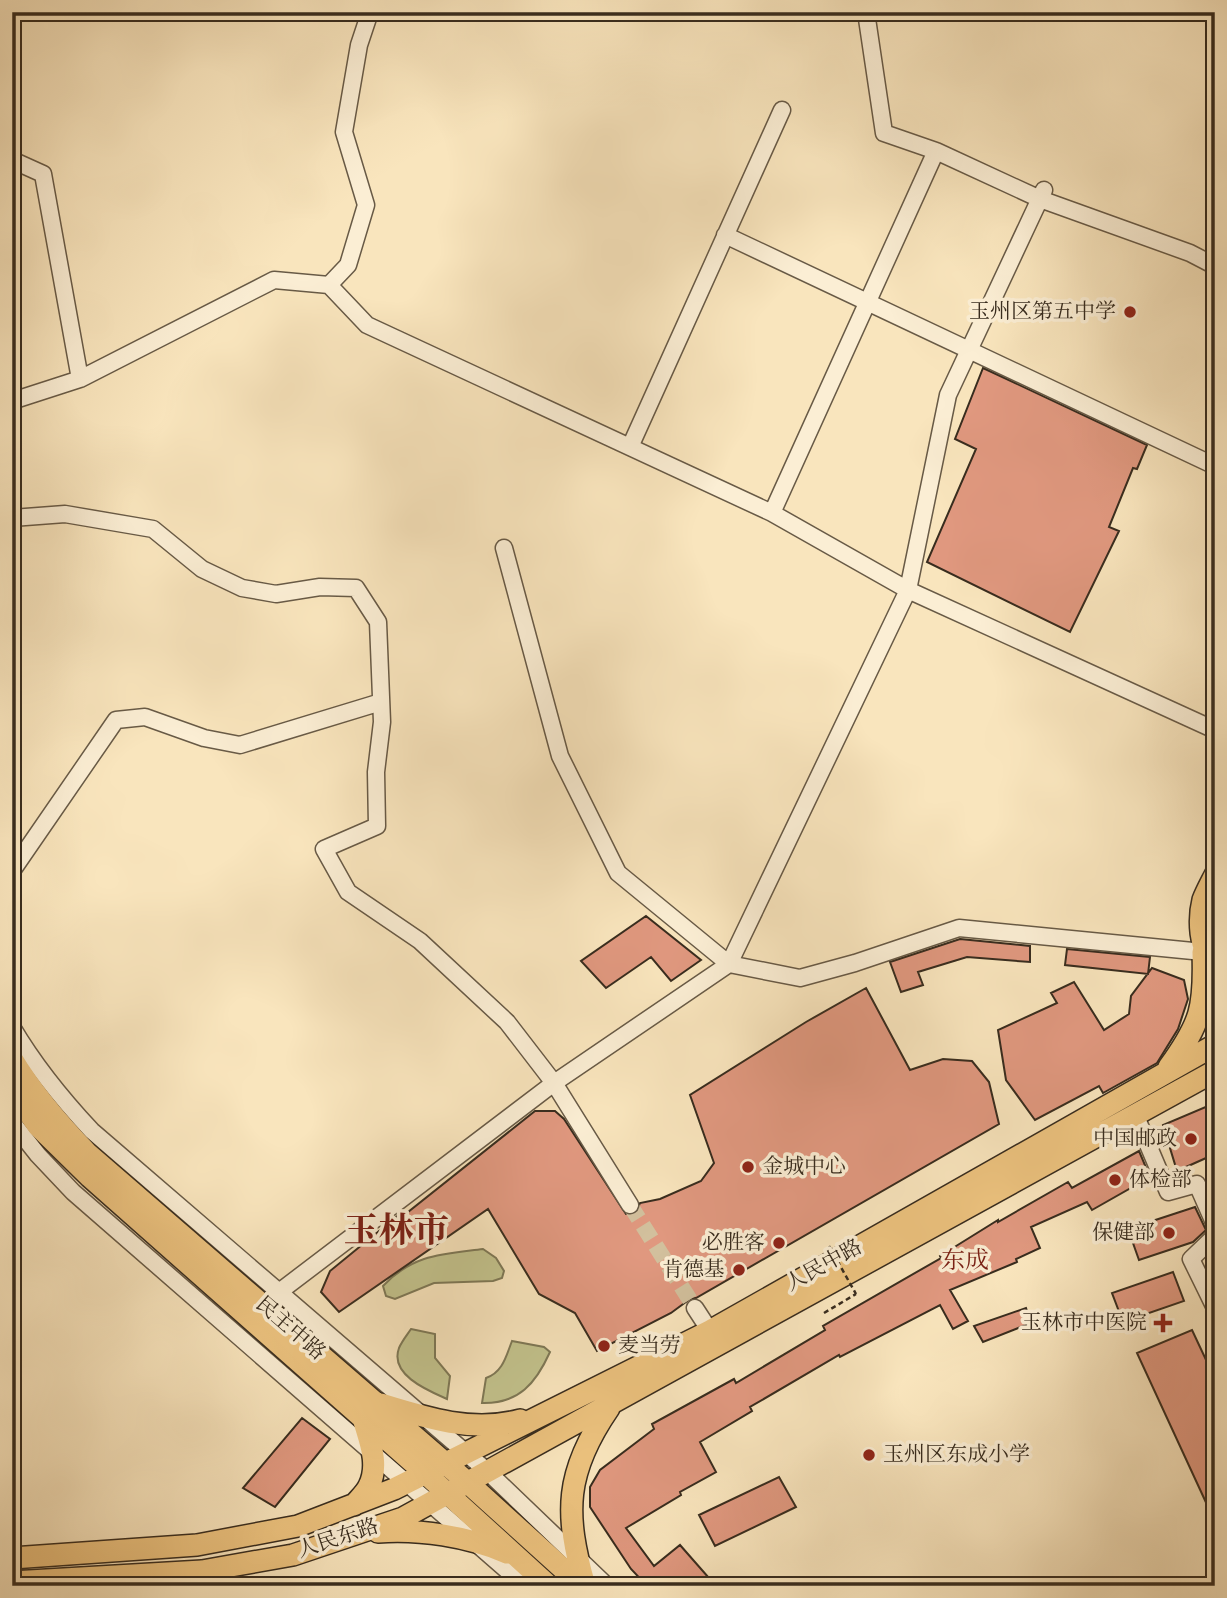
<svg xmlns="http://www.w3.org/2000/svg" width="1227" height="1598" font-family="Vollkorn,'Noto Serif SC',serif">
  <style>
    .green { fill: #c3c38d; stroke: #7e7856; stroke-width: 2 }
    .building { fill: #e0987f; stroke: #382c1e; stroke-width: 2 }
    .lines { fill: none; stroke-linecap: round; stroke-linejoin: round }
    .minor-tunnel { stroke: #d2c09d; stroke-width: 16; stroke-dasharray: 16 8; stroke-linecap: butt }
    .minor-casing { stroke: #685a46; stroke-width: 19 }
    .major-casing { stroke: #382c1e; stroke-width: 24 }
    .path { stroke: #382c1e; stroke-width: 2.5; stroke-dasharray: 5 3.5; stroke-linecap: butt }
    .minor { stroke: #fbeed4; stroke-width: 16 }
    .major { stroke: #ecc27e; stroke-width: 21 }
    .path-bridge { stroke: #382c1e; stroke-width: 2.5; stroke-dasharray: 5 3.5; stroke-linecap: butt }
    .poi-dot { fill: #8f2418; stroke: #fbeed4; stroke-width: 2.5 }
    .labels { text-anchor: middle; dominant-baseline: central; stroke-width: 7; stroke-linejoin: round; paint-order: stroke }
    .poi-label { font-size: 21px; fill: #382c1e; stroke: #fbeed4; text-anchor: end }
    .street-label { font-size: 21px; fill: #382c1e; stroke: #fbeed4 }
    .quarter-label { font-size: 24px; fill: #7a1f14; stroke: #fbeed4 }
    .town-label { font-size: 35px; font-weight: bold; fill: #7a1f14; stroke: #fbeed4 }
  </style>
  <rect width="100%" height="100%" fill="#f9e5bd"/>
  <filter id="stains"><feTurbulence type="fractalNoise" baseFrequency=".00286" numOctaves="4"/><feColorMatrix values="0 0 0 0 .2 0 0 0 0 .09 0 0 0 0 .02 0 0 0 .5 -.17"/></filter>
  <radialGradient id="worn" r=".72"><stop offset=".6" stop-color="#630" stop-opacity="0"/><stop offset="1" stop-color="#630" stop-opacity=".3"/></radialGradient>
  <path class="green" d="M483,1249L496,1258L504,1271L502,1278L493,1281L434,1283L395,1299L386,1296L383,1286C413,1254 443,1254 483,1249Z
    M411,1329L435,1334V1358L450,1376L447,1399C429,1391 389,1375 399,1348C402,1341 407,1335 411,1329Z
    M512,1341L544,1347L550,1352C536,1383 519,1404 482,1403L486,1378C503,1372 506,1356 512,1341Z"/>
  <path class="building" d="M983,368L1147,445L1137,469L1133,468L1109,527L1119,531L1070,632L927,562L976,449L955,439Z
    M646,916L701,960L671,981L651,957L606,988L581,961Z
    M960,939L1030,946V962L967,957L918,972L923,985L901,992L890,962Z
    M1067,949L1150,957L1148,974L1065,965Z
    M1152,968L1184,980L1188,999L1178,1029L1157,1063L1103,1093L1099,1086L1035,1120L1006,1080L998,1030L1057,1003L1051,993L1074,982L1104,1030L1129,1014L1131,996Z
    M866,988L910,1070L943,1059L972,1061L989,1082L999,1124L696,1298L690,1299L671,1313L597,1351L575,1313L539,1294L488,1209L339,1312L321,1292L330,1271L401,1213L403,1216L535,1111H555L564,1119L626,1214L636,1213L640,1203L660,1199L701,1181L714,1163L690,1095L806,1022Z
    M1215,1103V1154L1177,1171L1163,1125Z
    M1139,1151L1150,1177L1092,1210L1087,1202L1031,1227L1040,1248L1016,1259L1017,1262L950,1290L968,1321L953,1329L940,1305L840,1357L839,1355L750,1407L752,1411L700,1442L716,1472L680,1492L681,1495L626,1528L654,1566L680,1545L716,1586H647L631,1569L590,1507V1487L600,1470L654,1429L652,1424L734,1379L736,1383L825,1330L823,1326L941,1258L940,1256L998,1220V1222L1068,1182L1072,1188Z
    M1195,1207L1206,1230L1193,1242L1139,1260L1128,1229Z
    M1173,1272L1184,1301L1123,1322L1112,1293Z
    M1026,1308L1031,1323L983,1342L974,1326Z
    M1192,1330L1215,1379V1522L1137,1353Z
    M302,1418L330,1439L275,1507L243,1488Z
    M779,1477L796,1507L715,1546L699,1515Z"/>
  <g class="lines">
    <path class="minor-tunnel" d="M630,1205L695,1308"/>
    <g class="minor-casing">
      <path id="minor" d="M866,12L884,133L936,151L1040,199L1190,253L1215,266
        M12,160L43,174L80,379
        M725,235L1215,466
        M329,285L348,265L366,205L344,132L359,45L370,12
        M12,401L80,379L274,280L329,285L367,325L772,513L908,590L1215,730
        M630,447L782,110
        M772,513L936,151
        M12,518L65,514L153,529L202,569L242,588L276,594L320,587L356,588L378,622L382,722L376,772L377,826L324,849L348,892L420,941L507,1022L554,1083L630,1205
        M504,548L560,756L618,873L729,964L800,978L855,963L959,928L1203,952
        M12,871L116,720L145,717L204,738L240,745L381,702
        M12,1027C35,1066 62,1099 92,1131L487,1471L607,1586
        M1135,1114L1168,1192L1197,1184L1215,1225
        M12,1122L38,1155L73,1192L525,1586
        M1215,1236L1191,1259L1215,1308
        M262,1305L554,1083L729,964L908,590L948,395L1044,190
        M695,1308L710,1331"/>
    </g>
    <g class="major-casing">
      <path id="major" d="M1212,964C1200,948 1198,920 1203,900C1206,892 1211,883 1215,875
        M12,1059C33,1094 60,1125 88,1154L467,1482L582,1586
        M1169,1067C1201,1023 1205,1007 1203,952
        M12,1089L38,1126L90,1177L426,1474L549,1586
        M381,1404C426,1418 473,1433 520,1420
        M354,1505C359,1499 366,1493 369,1486C380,1464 369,1440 363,1418
        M378,1532C420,1529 467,1536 507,1553
        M12,1558L197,1545L298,1526L394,1489L710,1331L1215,1045
        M12,1582L202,1571L293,1555L403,1518L1215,1071
        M585,1586C564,1513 565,1472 609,1408"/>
    </g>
    <path class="path" d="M824,1313L856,1294"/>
    <use href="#minor" class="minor"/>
    <use href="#major" class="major"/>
    <path class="path-bridge" d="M829,1246L856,1294"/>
  </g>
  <g class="poi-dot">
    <circle cx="1130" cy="312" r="7"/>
    <circle cx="1191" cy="1139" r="7"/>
    <circle cx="748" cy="1167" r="7"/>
    <circle cx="1115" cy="1180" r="7"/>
    <circle cx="1169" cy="1233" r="7"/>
    <circle cx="779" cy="1243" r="7"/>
    <circle cx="739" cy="1270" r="7"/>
    <path d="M1159.5 1312.5h7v7h7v7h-7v7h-7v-7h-7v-7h7z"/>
    <circle cx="604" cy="1346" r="7"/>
    <circle cx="869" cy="1455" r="7"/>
  </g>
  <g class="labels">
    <g class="poi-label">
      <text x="1116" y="312">玉州区第五中学</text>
      <text x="1177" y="1139">中国邮政</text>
      <text x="762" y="1167" text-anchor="start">金城中心</text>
      <text x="1129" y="1180" text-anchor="start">体检部</text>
      <text x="1155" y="1233">保健部</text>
      <text x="765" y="1243">必胜客</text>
      <text x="725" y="1270">肯德基</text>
      <text x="1147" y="1323">玉林市中医院</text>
      <text x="618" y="1346" text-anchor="start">麦当劳</text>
      <text x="883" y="1455" text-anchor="start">玉州区东成小学</text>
    </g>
    <g class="street-label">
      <text transform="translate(824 1266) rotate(-29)">人民中路</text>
      <text transform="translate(290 1329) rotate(41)">民主中路</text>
      <text transform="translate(338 1539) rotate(-18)">人民东路</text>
    </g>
    <g class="quarter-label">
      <text x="965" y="1262">东成</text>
    </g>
    <g class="town-label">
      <text x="396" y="1233">玉林市</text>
    </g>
  </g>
  <rect width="1227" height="1598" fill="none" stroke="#f9e5bd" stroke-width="42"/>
  <rect x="14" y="14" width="1199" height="1570" fill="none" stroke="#382c1e" stroke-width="3.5"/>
  <rect x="21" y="21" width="1185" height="1556" fill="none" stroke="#382c1e" stroke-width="2"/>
  <rect width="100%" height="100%" filter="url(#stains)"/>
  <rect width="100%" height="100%" fill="url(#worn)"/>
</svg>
